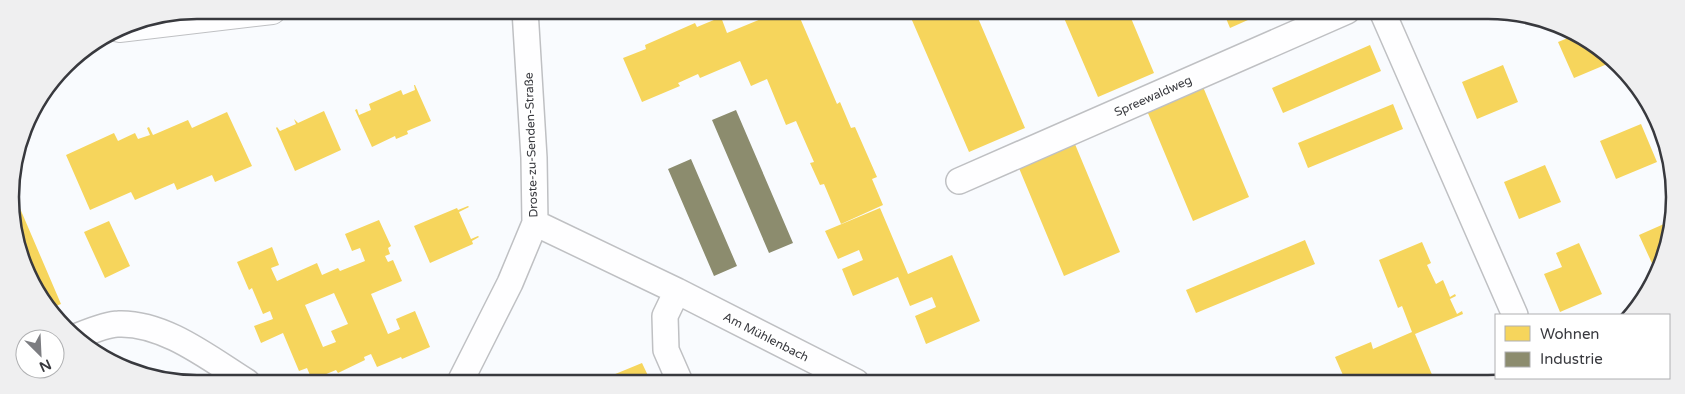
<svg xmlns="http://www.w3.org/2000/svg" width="1685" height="394" font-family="'Varela Round',sans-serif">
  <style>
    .homes { fill: #f6d55c; fill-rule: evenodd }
    .industry { fill: #8c8c6e }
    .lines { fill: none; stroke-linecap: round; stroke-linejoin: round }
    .minor-casing { stroke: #bfc0c3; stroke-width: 28 }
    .tertiary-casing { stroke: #bfc0c3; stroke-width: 30 }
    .minor { stroke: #fefeff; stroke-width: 25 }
    .tertiary { stroke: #fefeff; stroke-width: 28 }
    .labels { text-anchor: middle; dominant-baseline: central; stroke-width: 5; stroke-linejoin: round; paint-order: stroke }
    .street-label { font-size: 12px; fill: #38393e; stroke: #fff }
    .rim { fill: none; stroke: #38393e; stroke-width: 2.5 }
  </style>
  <rect width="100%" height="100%" fill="#f9fbfe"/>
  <path class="homes" d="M780,11H797L837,104L840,102L851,128L855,127L877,177L872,179L883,205L841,224L824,184L820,185L810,163L814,162L796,121L786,125L767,79L751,86L740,61L700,78L698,74L678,83L680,86L642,102L623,58L646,49L645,45L695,23L697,27L721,17L727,33Z
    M908,11H975L1025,128L969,152Z
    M1061,11H1128L1154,73L1098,97Z
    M1223,11H1268L1230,28Z
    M1578,34L1582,35L1612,62L1574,78L1558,42Z
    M1370,45L1381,71L1283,113L1272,88Z
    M1503,65L1518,102L1477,119L1462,82Z
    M1201,82L1249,197L1193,221L1145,106Z
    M414,85H415L431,121L407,131L408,134L396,139L395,136L372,147L355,110L357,109L359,115L371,110L369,104L401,90L403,95L415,90Z
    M1393,104L1403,129L1308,168L1298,143Z
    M324,111L341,150L295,171L276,128L277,127L280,131L296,124L294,119L298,123Z
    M227,112L252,166L215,182L212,175L177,190L174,183L135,200L131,192L90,210L66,155L114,133L118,141L135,133L138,139L150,135L147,128L149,127L153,135L188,120L192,128Z
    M1641,124L1657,162L1616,179L1600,141Z
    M1072,137L1120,252L1064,276L1016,161Z
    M1545,165L1561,202L1519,219L1504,182Z
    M19,206L61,304L48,309L16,246L13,209Z
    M468,206L469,207L459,212L471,239L478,236L479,237L472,241L473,244L430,263L414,226L457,208L458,210Z
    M880,208L908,274L952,255L980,321L926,344L915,316L936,307L932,297L910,306L898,277L853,296L842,269L863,260L859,250L838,259L825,231Z
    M379,220L391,246L388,248L390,254L385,256L388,262L393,260L402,281L371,294L388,334L400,329L396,319L415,311L430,347L402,359L401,357L377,367L371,354L364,357L365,360L338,373L336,370L312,380L307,368L299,371L283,333L261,343L254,326L273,319L270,311L263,314L252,288L249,290L237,262L272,247L279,265L271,268L277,281L317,263L322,275L338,268L340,271L365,261L360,248L352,251L345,234ZM334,293L348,324L331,331L336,342L323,347L305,305Z
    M1673,220L1658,271L1656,272L1639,235Z
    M109,221L130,266L105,278L84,232Z
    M1305,240L1315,264L1196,313L1186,290Z
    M1422,242L1431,263L1427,265L1436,284L1443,280L1450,297L1455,294L1456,296L1450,299L1457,314L1462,311L1463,314L1415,334L1433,377L1419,382H1346L1335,357L1371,342L1373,349L1412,332L1402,306L1398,308L1379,260Z
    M1579,243L1602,294L1560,312L1544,274L1562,267L1556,253Z
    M642,363L651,382H591L607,375L608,377Z
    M1121,375L1124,382H1104Z"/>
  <path class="industry" d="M736,110L793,243L769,253L712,120Z
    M691,159L737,266L714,276L668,169Z"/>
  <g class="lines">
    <g class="minor-casing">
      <path id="minor" d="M1382,11L1515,315
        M959,181L1347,11
        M535,223L677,291L856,382
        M677,291L665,316L666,350L680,382
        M78,336C88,332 107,324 118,324C164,322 210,359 247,382
        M460,382L510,283L535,223L534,158L525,10
        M1506,382L1512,378"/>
    </g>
    <g class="tertiary-casing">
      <path id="tertiary" d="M119,28L272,10"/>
    </g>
    <use href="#minor" class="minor"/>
    <use href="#tertiary" class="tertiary"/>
  </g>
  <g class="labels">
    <g class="street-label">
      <text transform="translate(1153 96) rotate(-24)">Spreewaldweg</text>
      <text transform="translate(531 145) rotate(-92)">Droste-zu-Senden-Straße</text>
      <text transform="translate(766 337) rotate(27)">Am Mühlenbach</text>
    </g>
  </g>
  <path d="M0 0H1685V394H0ZM197 19H1488A178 178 0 0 1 1666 197V197A178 178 0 0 1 1488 375H197A178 178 0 0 1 19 197V197A178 178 0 0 1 197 19Z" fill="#efeff0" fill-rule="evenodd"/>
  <path class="rim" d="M197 19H1488A178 178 0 0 1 1666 197V197A178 178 0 0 1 1488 375H197A178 178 0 0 1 19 197V197A178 178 0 0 1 197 19Z"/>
  <rect x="1495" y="314" width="175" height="65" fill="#ffffff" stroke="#afb0b2"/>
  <rect x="1505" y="326" width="25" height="15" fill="#f6d55c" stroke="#afb0b2"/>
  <text x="1540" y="339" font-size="15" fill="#38393e">Wohnen</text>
  <rect x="1505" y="352" width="25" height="15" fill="#8c8c6e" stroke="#afb0b2"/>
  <text x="1540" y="364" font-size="15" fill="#38393e">Industrie</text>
  <g transform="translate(40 354) rotate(156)"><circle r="24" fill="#ffffff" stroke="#afb0b2"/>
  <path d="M0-4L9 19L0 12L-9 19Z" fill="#7c7d81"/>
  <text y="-8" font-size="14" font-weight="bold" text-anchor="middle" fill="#38393e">N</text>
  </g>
</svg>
